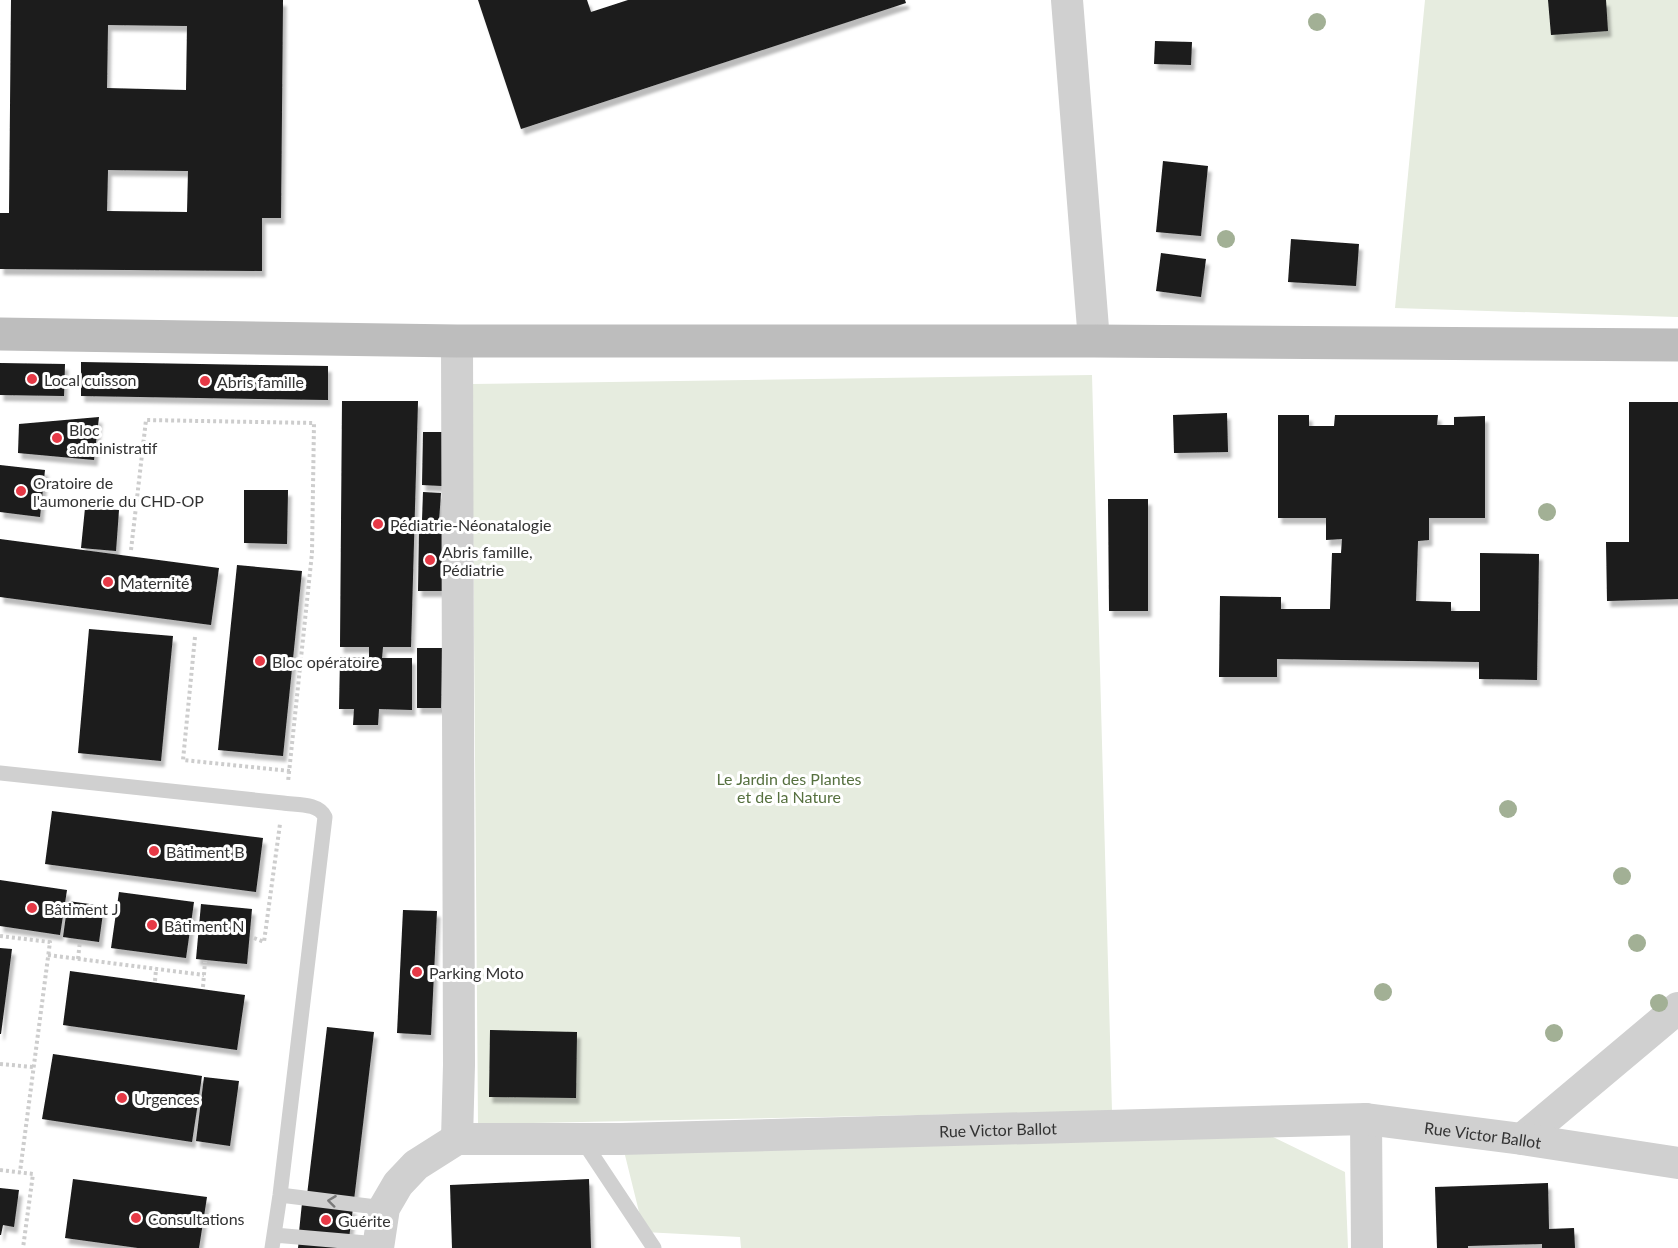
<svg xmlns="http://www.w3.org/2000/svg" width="1678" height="1248" font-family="Lato,sans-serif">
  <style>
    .green { fill: #e6ecdf }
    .building { fill: #1a1a1a; fill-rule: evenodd; filter: url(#shadow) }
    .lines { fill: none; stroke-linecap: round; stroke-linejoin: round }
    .path { stroke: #cdcdcd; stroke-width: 4; stroke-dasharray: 3 3; stroke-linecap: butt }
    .service { stroke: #d0d0d0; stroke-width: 15 }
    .minor { stroke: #d0d0d0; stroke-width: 32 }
    .secondary { stroke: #bdbdbd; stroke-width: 33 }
    .tree { fill: #a2b095 }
    .oneway { stroke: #7a7a7a }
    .poi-dot { fill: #e63946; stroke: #fff; stroke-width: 2 }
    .labels { text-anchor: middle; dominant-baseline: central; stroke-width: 6; stroke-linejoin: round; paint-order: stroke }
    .poi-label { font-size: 16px; fill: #333; stroke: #fff; text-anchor: start }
    .park-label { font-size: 16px; fill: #56703f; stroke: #fff }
    .street-label { font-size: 16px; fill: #333; stroke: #fff }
  </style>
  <defs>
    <filter id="shadow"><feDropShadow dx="3.5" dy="6" stdDeviation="1.5" flood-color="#0004"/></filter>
  </defs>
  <rect width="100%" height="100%" fill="#fff"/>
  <path class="green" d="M1425,0H1678V317L1395,308Z
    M1092,375L1112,1111L478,1124L472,384Z
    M1242,1122L1345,1172L1348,1248H741L740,1237L644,1232L621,1139Z"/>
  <path class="building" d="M11,0H283L281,218H262V271L0,269V213H9ZM108,25L187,26L186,90L107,88ZM108,170L188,171L187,212L107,211Z
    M478,0H587L591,12L628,0H905L906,3L521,129Z
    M1548,0H1606L1608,31L1551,35Z
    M1155,41L1192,42L1191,65L1154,64Z
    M1163,161L1208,166L1201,236L1156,232Z
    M1291,239L1359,244L1356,286L1288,282Z
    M1161,253L1206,259L1201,297L1156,291Z
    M81,362L328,366V400L81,396Z
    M0,363L65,364L64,396L0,395Z
    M342,401H418L411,647H383L382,658H412V710L379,709L378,725H353L354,709H339L340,657H369V647H340Z
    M1629,402H1678V599L1607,601L1606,542H1629Z
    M1227,413L1228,452L1174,453L1173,415Z
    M1278,415H1309V426H1334L1335,415H1438L1437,425H1454V417L1485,416V518H1429V540L1418,541L1416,601L1451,602V611H1480V553L1539,554L1537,680L1479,679V662L1277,659V677H1219L1220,596L1281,597V609H1330L1332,553H1341L1342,539L1326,540V518H1278Z
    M99,417L94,460L18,453L19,424Z
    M423,432H442V486L422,485Z
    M0,465L45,470L40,517L0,512Z
    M244,490H288L287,544L244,543Z
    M423,492L441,493L439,521L422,520Z
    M1108,499H1148V611H1109Z
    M85,508L119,510L116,551L81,548Z
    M419,530H443L442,591H418Z
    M0,539L219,568L211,625L0,597Z
    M237,565L302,571L283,756L218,750Z
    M89,629L173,636L161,761L78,753Z
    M417,648H442L441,708H417Z
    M52,811L263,838L256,892L45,864Z
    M0,880L67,890L60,935L0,926Z
    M119,892L194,902L186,958L111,948Z
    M68,901L104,906L99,942L63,937Z
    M201,904L252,909L247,964L196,959Z
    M403,910L437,911L431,1035L397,1033Z
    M0,948L12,949L1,1034H0Z
    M70,971L245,995L237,1050L63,1025Z
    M327,1027L374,1032L354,1200L307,1195Z
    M490,1030L577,1032L576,1098L489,1097Z
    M53,1054L202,1076L192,1142L42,1119Z
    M204,1077L239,1081L230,1146L196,1141Z
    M73,1179L207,1197L199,1248H138L65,1238Z
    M589,1179L591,1248H452L450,1185Z
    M1548,1183L1549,1229L1574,1228L1575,1248H1542V1244L1468,1246V1248H1437L1435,1187Z
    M0,1188L19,1190L14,1227L3,1225L1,1235H0Z
    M302,1203L353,1208L349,1238L299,1232Z
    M299,1239L348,1248H298Z"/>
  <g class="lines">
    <path class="path" d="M131,550L146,420L314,423L312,553L288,782
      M195,637L183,760L290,771
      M0,936L50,942L20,1172
      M254,938L264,942L280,824
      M48,955L204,975
      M78,959L80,941
      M155,981L156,969
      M203,987L205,962
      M0,1064L33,1067
      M0,1170L33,1174L23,1248"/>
    <path class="service" d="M0,773L283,803C297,805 319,803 325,817L280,1195L272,1248
      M581,1138L654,1248
      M280,1195L384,1208
      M274,1235L378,1244"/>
    <g class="minor">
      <path d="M1067,0L1094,341"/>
      <path d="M1366,1119L1367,1248"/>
      <path d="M457,1139L459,1065L457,341"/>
      <path d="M1522,1139L1678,1008"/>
      <path id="s1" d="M378,1248L384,1208L398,1184L416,1165L457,1139H621L1366,1119L1522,1139L1678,1163"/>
    </g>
    <path class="secondary" d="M0,334L457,341H1094L1678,345"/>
  </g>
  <g class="tree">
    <circle cx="1317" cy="22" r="9"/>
    <circle cx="1226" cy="239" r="9"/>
    <circle cx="1547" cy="512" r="9"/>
    <circle cx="1508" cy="809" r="9"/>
    <circle cx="1622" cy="876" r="9"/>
    <circle cx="1637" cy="943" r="9"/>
    <circle cx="1383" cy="992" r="9"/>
    <circle cx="1659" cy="1003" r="9"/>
    <circle cx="1554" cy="1033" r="9"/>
  </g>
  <defs><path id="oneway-chevron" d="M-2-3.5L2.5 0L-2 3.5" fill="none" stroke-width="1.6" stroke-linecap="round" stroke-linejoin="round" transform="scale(1.5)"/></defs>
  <use class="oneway" href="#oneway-chevron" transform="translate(332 1201) rotate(-173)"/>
  <g class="poi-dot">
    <circle cx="32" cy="379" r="6"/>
    <circle cx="205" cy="381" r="6"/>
    <circle cx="57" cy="438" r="6"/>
    <circle cx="21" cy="491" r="6"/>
    <circle cx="378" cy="524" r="6"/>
    <circle cx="430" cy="560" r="6"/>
    <circle cx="108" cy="582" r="6"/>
    <circle cx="260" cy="661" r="6"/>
    <circle cx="154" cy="851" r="6"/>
    <circle cx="32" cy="908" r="6"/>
    <circle cx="152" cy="925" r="6"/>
    <circle cx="417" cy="972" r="6"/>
    <circle cx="122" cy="1098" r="6"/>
    <circle cx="136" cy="1218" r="6"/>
    <circle cx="326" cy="1220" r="6"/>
  </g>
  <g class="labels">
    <g class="poi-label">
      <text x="44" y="379">Local cuisson</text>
      <text x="217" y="381">Abris famille</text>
      <text x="69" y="429">Bloc<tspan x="69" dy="18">administratif</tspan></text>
      <text x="33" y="482">Oratoire de<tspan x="33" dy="18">l'aumonerie du CHD-OP</tspan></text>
      <text x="390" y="524">Pédiatrie-Néonatalogie</text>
      <text x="442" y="551">Abris famille,<tspan x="442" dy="18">Pédiatrie</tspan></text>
      <text x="120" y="582">Maternité</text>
      <text x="272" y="661">Bloc opératoire</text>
      <text x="166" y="851">Bâtiment B</text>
      <text x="44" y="908">Bâtiment J</text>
      <text x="164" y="925">Bâtiment N</text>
      <text x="429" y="972">Parking Moto</text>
      <text x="134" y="1098">Urgences</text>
      <text x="148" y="1218">Consultations</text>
      <text x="338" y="1220">Guérite</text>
    </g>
    <g class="park-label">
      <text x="789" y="778">Le Jardin des Plantes<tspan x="789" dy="18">et de la Nature</tspan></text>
    </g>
    <g class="street-label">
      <text stroke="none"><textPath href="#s1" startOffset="684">Rue Victor Ballot</textPath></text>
      <text stroke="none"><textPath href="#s1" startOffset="1170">Rue Victor Ballot</textPath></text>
    </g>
  </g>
</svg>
